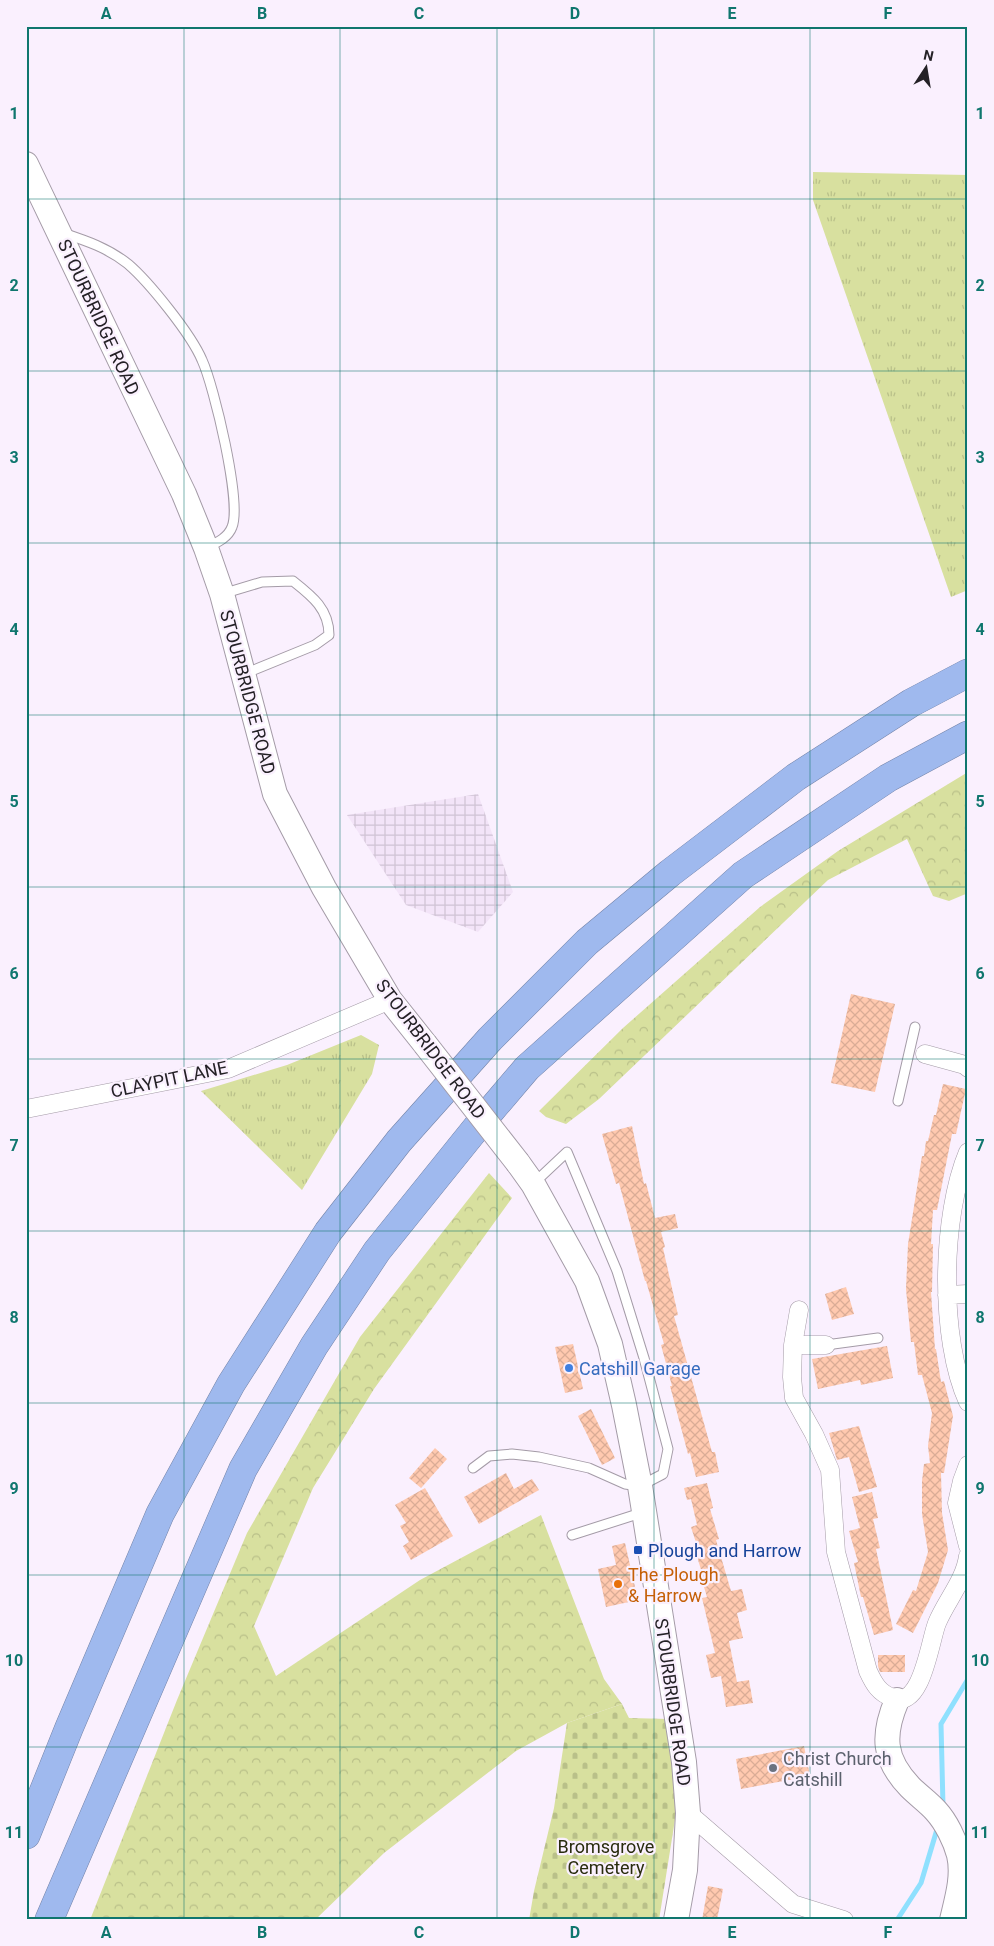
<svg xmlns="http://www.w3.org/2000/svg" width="994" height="1946" font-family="Roboto,sans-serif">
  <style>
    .industrial { fill: url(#industrial-grid) }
    .grass { fill: url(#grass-tufts) }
    .forest { fill: url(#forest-crowns) }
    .cemetery { fill: url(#cemetery-stones) }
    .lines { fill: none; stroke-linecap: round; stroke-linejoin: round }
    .stream { stroke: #8fe0fe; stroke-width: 5 }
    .building { fill: url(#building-cross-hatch) }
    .lane-casing { stroke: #a49ba7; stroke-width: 11 }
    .street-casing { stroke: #a49ba7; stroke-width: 19 }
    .secondary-casing { stroke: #a49ba7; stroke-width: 26 }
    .highway-casing { stroke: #7484a8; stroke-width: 29 }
    .lane { stroke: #fff; stroke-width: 9 }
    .street { stroke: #fff; stroke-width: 18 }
    .secondary { stroke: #fff; stroke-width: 24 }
    .highway { stroke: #9fb9ee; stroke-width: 28 }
    .secondary-bridge-casing { stroke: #a49ba7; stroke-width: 26; stroke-linecap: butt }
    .secondary-bridge { stroke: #fff; stroke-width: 24 }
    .grid { fill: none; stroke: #0f766e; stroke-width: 1; stroke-opacity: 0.55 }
    .shop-dot { fill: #3f7fe0; stroke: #faf0fe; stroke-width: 2 }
    .transit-dot { fill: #1a4fb4; stroke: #faf0fe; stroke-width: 2 }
    .food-dot { fill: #e8710a; stroke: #faf0fe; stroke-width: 2 }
    .worship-dot { fill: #6b7280; stroke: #faf0fe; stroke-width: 2 }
    .labels { text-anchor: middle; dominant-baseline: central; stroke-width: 4.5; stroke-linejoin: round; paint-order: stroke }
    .street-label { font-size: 18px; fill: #242126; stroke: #faf0fe }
    .shop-label { font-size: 18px; fill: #366cbe; stroke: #faf0fe; text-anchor: start }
    .transit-label { font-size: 18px; fill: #164399; stroke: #faf0fe; text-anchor: start }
    .food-label { font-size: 18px; fill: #c56008; stroke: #faf0fe; text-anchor: start }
    .worship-label { font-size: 18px; fill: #5b616d; stroke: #faf0fe; text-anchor: start }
    .park-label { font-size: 18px; fill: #292c0e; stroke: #faf0fe }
    .neatline { fill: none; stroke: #0f766e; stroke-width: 2 }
    .grid-label { font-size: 16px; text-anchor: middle; font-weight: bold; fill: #0f766e }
  </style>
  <defs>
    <pattern id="industrial-grid" width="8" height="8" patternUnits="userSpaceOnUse" patternTransform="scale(1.25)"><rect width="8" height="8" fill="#f3e4f8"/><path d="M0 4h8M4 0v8" fill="none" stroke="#d0c3d4"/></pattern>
    <pattern id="grass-tufts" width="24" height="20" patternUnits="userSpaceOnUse" patternTransform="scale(1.25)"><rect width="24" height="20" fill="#d8e09f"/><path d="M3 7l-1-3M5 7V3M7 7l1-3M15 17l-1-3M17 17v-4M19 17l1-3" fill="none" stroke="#b9c089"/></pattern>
    <pattern id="forest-crowns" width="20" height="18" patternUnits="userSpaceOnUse" patternTransform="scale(1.25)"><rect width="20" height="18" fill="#d8e09f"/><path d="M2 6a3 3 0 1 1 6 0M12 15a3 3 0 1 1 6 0" fill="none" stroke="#b9c089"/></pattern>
    <pattern id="cemetery-stones" width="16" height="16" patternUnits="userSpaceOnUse" patternTransform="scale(1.25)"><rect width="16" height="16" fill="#d8e09f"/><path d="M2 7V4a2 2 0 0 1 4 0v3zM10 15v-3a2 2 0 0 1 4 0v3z" fill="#b9c089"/></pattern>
    <pattern id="building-cross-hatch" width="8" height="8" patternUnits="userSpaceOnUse" patternTransform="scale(1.25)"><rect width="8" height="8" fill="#ffc9af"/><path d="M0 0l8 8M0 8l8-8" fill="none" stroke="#daac96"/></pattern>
  </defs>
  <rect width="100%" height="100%" fill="#faf0fe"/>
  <path class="industrial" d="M478,794L513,892L478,932L406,905L347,815Z"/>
  <path class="grass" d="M813,172L968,175V590L951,597L813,200Z
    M361,1035L379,1045L372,1074L302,1190L201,1091L287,1065Z"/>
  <path class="forest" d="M968,772V893L949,901L933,896L907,839L828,880L599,1099L566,1124L546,1117L539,1111L623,1028L760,907L838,851Z
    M489,1173L512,1198L374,1389L313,1488L254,1626L276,1676L420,1580L541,1515L604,1679L622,1704L567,1723L516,1751L384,1853L315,1920H90L177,1700L247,1533L360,1337Z"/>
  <path class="cemetery" d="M622,1704L629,1718L669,1719L677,1807L659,1920H529L534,1891L554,1808L567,1723Z"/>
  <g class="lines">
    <path class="stream" d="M943,1806L941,1724L968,1679
      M897,1920L921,1883L938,1826"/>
  </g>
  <path class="building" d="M851,994L895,1004L875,1092L831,1083Z
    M943,1084L966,1089L956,1134H952L937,1210H933L931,1244H933L932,1292H931L935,1349H936L941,1382L944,1381L953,1416L944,1473H941L942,1513L948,1550L938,1583L913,1633L896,1624L913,1590L916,1591L928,1552L922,1514V1481L924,1464L930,1463L928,1446L932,1413L922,1375H918L914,1342H911L906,1289L908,1244L922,1156H924L926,1141H928L934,1115H936Z
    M632,1126L644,1184L646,1183L655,1218L675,1214L678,1228L661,1232L665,1247L663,1248L678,1315L674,1316L712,1452H715L719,1472L696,1477L690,1453L688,1454L670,1386H672L661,1345L664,1344L646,1281H645L619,1183L616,1184L602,1134Z
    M846,1287L854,1314L832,1320L825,1294Z
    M573,1344L583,1389L565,1393L555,1347Z
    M887,1346L893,1378L861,1385L860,1380L818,1389L812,1359Z
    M591,1409L615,1458L602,1465L578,1416Z
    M859,1426L877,1487L859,1492L849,1457L837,1460L829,1433Z
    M435,1448L447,1459L421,1488L409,1478Z
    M506,1473L514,1489L532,1479L539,1490L479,1524L464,1497Z
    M707,1483L713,1508L710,1509L719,1539L716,1540L731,1591L742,1589L747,1610L737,1613L743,1638L729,1641L737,1682L749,1680L753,1703L726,1707L721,1676L711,1678L706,1655L715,1653L702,1598L707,1597L700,1574L702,1573L695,1550L698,1549L691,1527L697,1525L691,1499L687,1500L684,1488Z
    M425,1488L453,1536L411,1560L403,1546L409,1542L400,1526L406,1523L395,1505Z
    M872,1492L878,1518L873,1519L880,1548L876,1549L893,1630L874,1635L863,1597H861L854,1563L858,1562L849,1531L860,1528L852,1497Z
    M625,1543L638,1600L606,1607L598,1569L616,1565L612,1546Z
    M878,1655H905V1672H880L878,1666Z
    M804,1746L810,1776L741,1789L736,1759Z
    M708,1886L723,1889L717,1920H702Z"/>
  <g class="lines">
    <g class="lane-casing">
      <path id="lane" d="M63,233C87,241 108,248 128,264C149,282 191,334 202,360C214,386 242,503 232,527C228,538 216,543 206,548
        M222,594L262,582L293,581C312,596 329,609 329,635L315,645L244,674
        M898,1101L915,1027
        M826,1345L878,1338
        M473,1468L489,1456L512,1454L539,1457L589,1468L625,1484L640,1486L663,1474L668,1449L644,1358L617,1271L567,1152L533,1184
        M572,1535L644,1512"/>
    </g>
    <g class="street-casing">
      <path id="street" d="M925,1054L965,1065L968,1068
        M26,1109L228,1069L390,1000
        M968,1152C941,1216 939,1339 968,1402
        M947,1295L968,1294
        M799,1310L793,1345L792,1377L794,1398L814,1434L830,1470L836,1552L868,1671C874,1684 879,1693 893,1698C922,1710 930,1640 937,1623C946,1601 965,1580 968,1556
        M793,1345H826
        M968,1465L962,1481L957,1503L968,1546
        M688,1813L793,1904L844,1920"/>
    </g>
    <g class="secondary-casing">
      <path id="secondary" d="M26,164L184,494L206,548L222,594L275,794L324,888L390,1000L425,1044
        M518,1163L533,1184L587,1281L610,1344L624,1405L640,1486L684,1762L688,1813L685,1870L676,1920
        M897,1700C882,1735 883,1759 910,1787C919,1796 928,1802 936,1811C946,1822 955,1840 959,1855C964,1876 957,1899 952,1920"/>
    </g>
    <g class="highway-casing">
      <path id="highway" d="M26,1835L69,1728L160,1514L231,1384L328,1232L399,1141L490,1039L587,942L670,873L796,777L911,703L968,673
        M49,1920L243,1469L314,1346L377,1251L481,1122L527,1068L743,875L888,778L968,735"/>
    </g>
    <use href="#lane" class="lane"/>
    <use href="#street" class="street"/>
    <use href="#secondary" class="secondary"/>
    <use href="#highway" class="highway"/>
    <g class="secondary-bridge-casing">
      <path id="secondary-bridge" d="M425,1044L518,1163"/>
    </g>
    <use href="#secondary-bridge" class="secondary-bridge"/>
  </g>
  <path class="grid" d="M184,26V1920M340,26V1920M497,26V1920M654,26V1920M810,26V1920M26,199H968M26,371H968M26,543H968M26,715H968M26,887H968M26,1059H968M26,1231H968M26,1403H968M26,1575H968M26,1747H968"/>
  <circle class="shop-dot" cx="569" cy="1368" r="5"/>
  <rect class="transit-dot" x="633" y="1545" width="10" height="10" rx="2.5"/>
  <circle class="food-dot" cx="618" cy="1584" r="5"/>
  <circle class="worship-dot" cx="773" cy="1768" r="5"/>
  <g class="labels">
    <g class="street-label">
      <text transform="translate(99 317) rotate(65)">STOURBRIDGE ROAD</text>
      <text transform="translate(248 692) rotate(75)">STOURBRIDGE ROAD</text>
      <text transform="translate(431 1049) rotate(53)">STOURBRIDGE ROAD</text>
      <text transform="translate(169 1079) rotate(-12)">CLAYPIT LANE</text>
      <text transform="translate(673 1702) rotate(82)">STOURBRIDGE ROAD</text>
    </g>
    <g class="shop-label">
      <text x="579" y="1368">Catshill Garage</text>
    </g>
    <g class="transit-label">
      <text x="648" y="1550">Plough and Harrow</text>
    </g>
    <g class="food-label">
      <text x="628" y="1574">The Plough<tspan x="628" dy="21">&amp; Harrow</tspan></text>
    </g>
    <g class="worship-label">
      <text x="783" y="1758">Christ Church<tspan x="783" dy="21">Catshill</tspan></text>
    </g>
    <g class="park-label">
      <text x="606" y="1846">Bromsgrove<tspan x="606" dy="21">Cemetery</tspan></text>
    </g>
  </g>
  <rect width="994" height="1946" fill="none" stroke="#faf0fe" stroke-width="55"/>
  <g transform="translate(926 68) rotate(12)" stroke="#faf0fe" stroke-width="4" paint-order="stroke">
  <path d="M0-4L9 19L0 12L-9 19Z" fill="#242126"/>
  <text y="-8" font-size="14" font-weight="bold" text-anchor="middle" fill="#242126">N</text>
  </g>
  <rect x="28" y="28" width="938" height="1890" class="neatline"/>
  <g class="grid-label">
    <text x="106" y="19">A</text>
    <text x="262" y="19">B</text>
    <text x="419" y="19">C</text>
    <text x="575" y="19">D</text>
    <text x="732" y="19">E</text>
    <text x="888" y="19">F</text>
    <text x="14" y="119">1</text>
    <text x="980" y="119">1</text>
    <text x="14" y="291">2</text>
    <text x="980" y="291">2</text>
    <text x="14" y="463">3</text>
    <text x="980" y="463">3</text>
    <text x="14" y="635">4</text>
    <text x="980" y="635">4</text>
    <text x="14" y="807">5</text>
    <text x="980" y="807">5</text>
    <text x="14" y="979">6</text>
    <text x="980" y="979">6</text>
    <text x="14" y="1151">7</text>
    <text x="980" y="1151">7</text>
    <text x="14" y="1323">8</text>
    <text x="980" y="1323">8</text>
    <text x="14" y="1494">9</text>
    <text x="980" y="1494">9</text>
    <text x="14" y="1666">10</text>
    <text x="980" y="1666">10</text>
    <text x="14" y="1838">11</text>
    <text x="980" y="1838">11</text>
    <text x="106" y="1938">A</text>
    <text x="262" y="1938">B</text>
    <text x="419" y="1938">C</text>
    <text x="575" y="1938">D</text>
    <text x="732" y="1938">E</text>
    <text x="888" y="1938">F</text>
  </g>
</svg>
